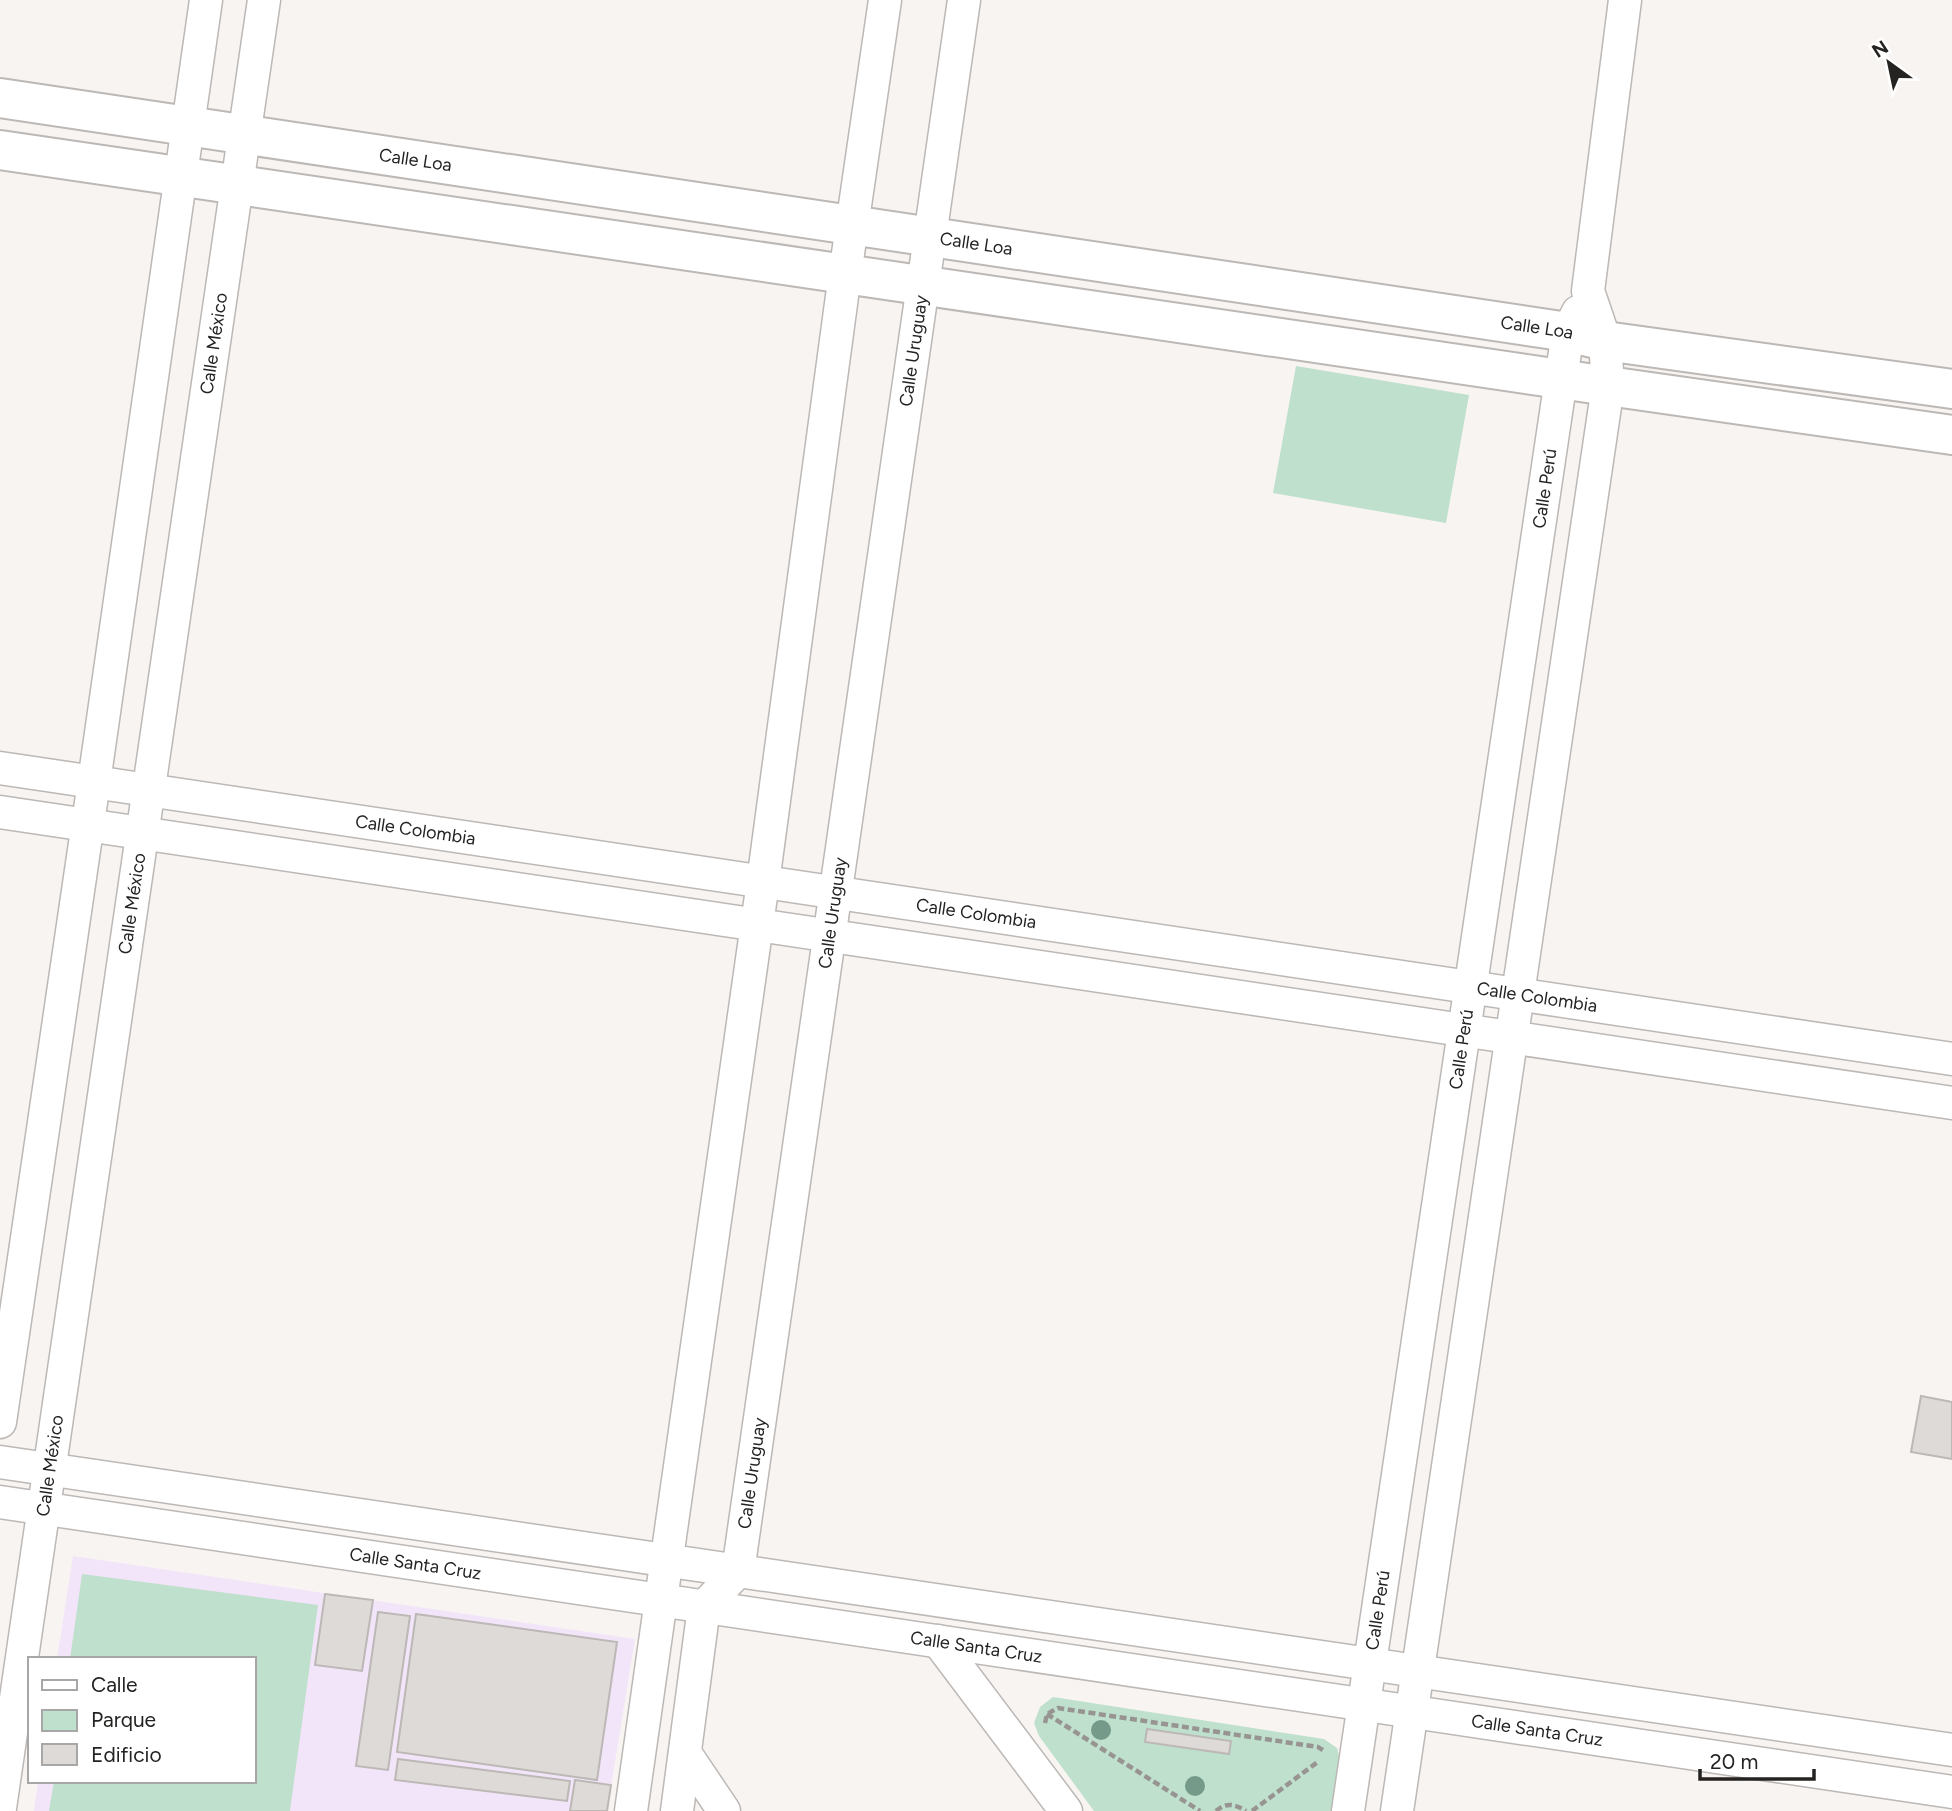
<svg xmlns="http://www.w3.org/2000/svg" width="1952" height="1811" font-family="Figtree,sans-serif">
  <style>
    .education { fill: #f3e5f9 }
    .green { fill: #bfe0cd }
    .building { fill: #dedad8; stroke: #bcb8b6; stroke-width: 2 }
    .lines { fill: none; stroke-linecap: round; stroke-linejoin: round }
    .street-casing { stroke: #bcb8b6; stroke-width: 35 }
    .secondary-casing { stroke: #bcb8b6; stroke-width: 42 }
    .path { stroke: #979492; stroke-width: 4.5; stroke-dasharray: 7 3.5; stroke-linecap: butt }
    .street { stroke: #fff; stroke-width: 32 }
    .secondary { stroke: #fff; stroke-width: 38 }
    .tree { fill: #759a89 }
    .labels { text-anchor: middle; dominant-baseline: central; stroke-width: 6; stroke-linejoin: round; paint-order: stroke }
    .street-label { font-size: 18px; fill: #242322; stroke: #fff }
  </style>
  <rect width="100%" height="100%" fill="#f8f4f1"/>
  <path class="education" d="M73,1556L635,1639L607,1811H34L38,1781H254V1659H57Z"/>
  <path class="green" d="M1296,366L1469,395L1446,523L1273,493Z
    M82,1574L318,1605L290,1811H49L54,1781H254V1659H70Z
    M1053,1697L1324,1739L1337,1748L1341,1763L1334,1811H1094L1039,1736L1034,1723L1040,1707Z"/>
  <path class="building" d="M1921,1396L1952,1402V1459L1911,1452Z
    M325,1594L373,1600L362,1671L315,1665Z
    M378,1612L410,1616L388,1770L356,1766Z
    M416,1614L617,1642L597,1780L397,1752Z
    M1147,1729L1231,1741L1229,1754L1145,1742Z
    M398,1759L570,1781L567,1801L395,1780Z
    M575,1780L611,1785L607,1811H570Z"/>
  <g class="lines">
    <g class="street-casing">
      <g id="street">
        <path id="s1" d="M0,768L1952,1059"/>
        <path d="M0,812L1952,1103"/>
        <path d="M0,1422L94,782L206,0"/>
        <path d="M0,1462L1952,1750"/>
        <path id="s2" d="M0,1502L1952,1792"/>
        <path d="M938,1641L1066,1811"/>
        <path d="M685,1753L724,1811"/>
        <path id="s3" d="M0,1808L264,0"/>
        <path d="M631,1811L763,882L845,274L885,0"/>
        <path id="s4" d="M677,1811L704,1607L738,1571L964,0"/>
        <path id="s5" d="M1348,1811L1561,379L1568,332L1578,312"/>
        <path d="M1397,1811L1608,386L1605,341L1588,291L1625,0"/>
      </g>
    </g>
    <g class="secondary-casing">
      <g id="secondary">
        <path id="s6" d="M0,98L1568,332L1605,341L1952,389"/>
        <path d="M0,150L1608,386L1952,435"/>
      </g>
    </g>
    <path class="path" d="M1047,1714L1200,1811
      M1045,1723L1047,1714L1058,1708L1318,1747L1324,1751
      M1216,1811C1226,1802 1235,1804 1246,1811
      M1252,1811L1319,1761"/>
    <use href="#street" class="street"/>
    <use href="#secondary" class="secondary"/>
  </g>
  <g class="tree">
    <circle cx="1101" cy="1730" r="10"/>
    <circle cx="1195" cy="1786" r="10"/>
  </g>
  <g class="labels">
    <g class="street-label">
      <text stroke="none"><textPath href="#s6" startOffset="420">Calle Loa</textPath></text>
      <text stroke="none"><textPath href="#s6" startOffset="987">Calle Loa</textPath></text>
      <text stroke="none"><textPath href="#s6" startOffset="1554">Calle Loa</textPath></text>
      <text stroke="none"><textPath href="#s3" startOffset="1480">Calle México</textPath></text>
      <text stroke="none"><textPath href="#s4" startOffset="1488">Calle Uruguay</textPath></text>
      <text stroke="none"><textPath href="#s5" startOffset="1337">Calle Perú</textPath></text>
      <text stroke="none"><textPath href="#s1" startOffset="420">Calle Colombia</textPath></text>
      <text stroke="none"><textPath href="#s3" startOffset="914">Calle México</textPath></text>
      <text stroke="none"><textPath href="#s4" startOffset="920">Calle Uruguay</textPath></text>
      <text stroke="none"><textPath href="#s1" startOffset="987">Calle Colombia</textPath></text>
      <text stroke="none"><textPath href="#s1" startOffset="1554">Calle Colombia</textPath></text>
      <text stroke="none"><textPath href="#s5" startOffset="770">Calle Perú</textPath></text>
      <text stroke="none"><textPath href="#s3" startOffset="346">Calle México</textPath></text>
      <text stroke="none"><textPath href="#s4" startOffset="354">Calle Uruguay</textPath></text>
      <text stroke="none"><textPath href="#s2" startOffset="420">Calle Santa Cruz</textPath></text>
      <text stroke="none"><textPath href="#s5" startOffset="203">Calle Perú</textPath></text>
      <text stroke="none"><textPath href="#s2" startOffset="987">Calle Santa Cruz</textPath></text>
      <text stroke="none"><textPath href="#s2" startOffset="1554">Calle Santa Cruz</textPath></text>
    </g>
  </g>
  <rect x="28" y="1657" width="228" height="126" fill="#ffffff" stroke="#a7a7a7" stroke-width="2"/>
  <rect x="42" y="1680" width="35" height="10" fill="#ffffff" stroke="#a7a7a7" stroke-width="2"/>
  <text x="91" y="1692" font-size="21" fill="#242322">Calle</text>
  <rect x="42" y="1710" width="35" height="21" fill="#bfe0cd" stroke="#a7a7a7" stroke-width="2"/>
  <text x="91" y="1727" font-size="21" fill="#242322">Parque</text>
  <rect x="42" y="1744" width="35" height="21" fill="#dedad8" stroke="#a7a7a7" stroke-width="2"/>
  <text x="91" y="1762" font-size="21" fill="#242322">Edificio</text>
  <g transform="translate(1889 63) rotate(327)" stroke="#ffffff" stroke-width="5" paint-order="stroke">
  <path d="M0-5L12 26L0 18L-12 26Z" fill="#242322"/>
  <text y="-10" font-size="19" font-weight="bold" text-anchor="middle" fill="#242322">N</text>
  </g>
  <path d="M1700 1769v10h114v-10" fill="none" stroke="#242322" stroke-width="3.5"/>
  <text x="1710" y="1769" font-size="21" fill="#242322" stroke="#ffffff" stroke-width="5" paint-order="stroke">20 m</text>
</svg>
